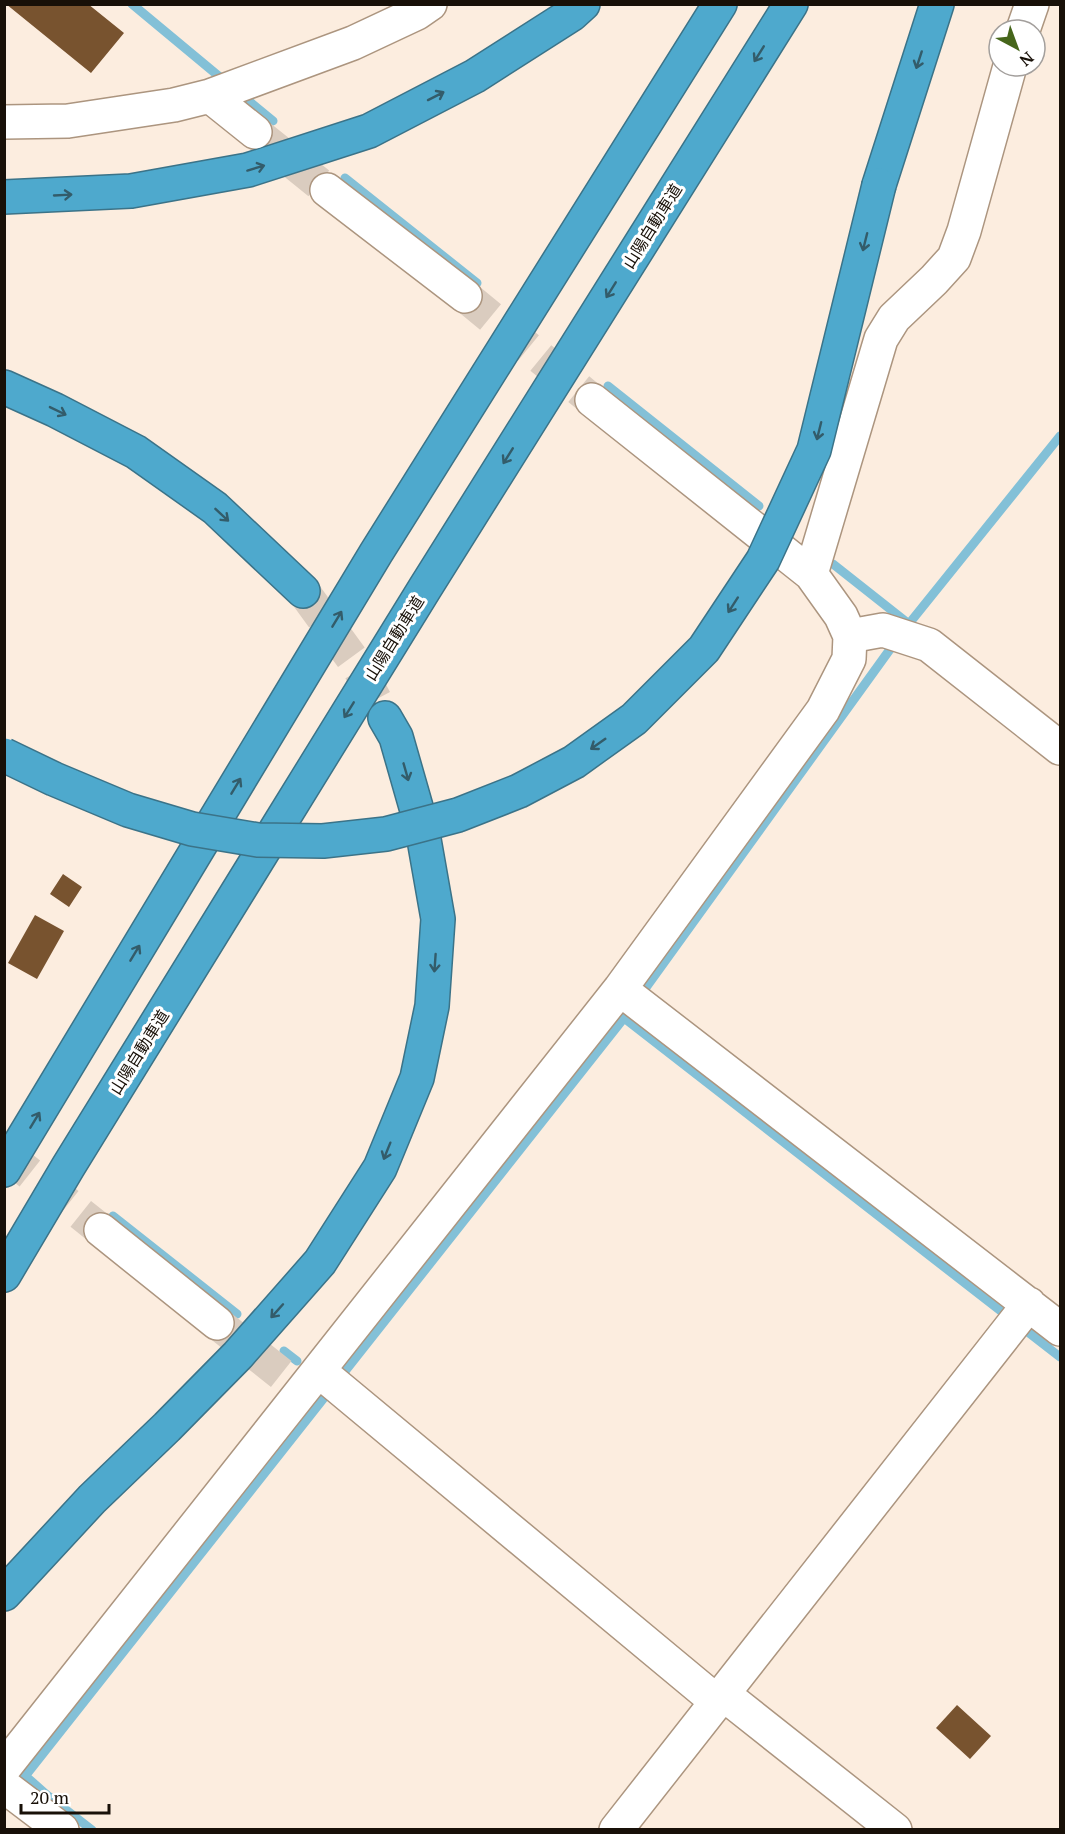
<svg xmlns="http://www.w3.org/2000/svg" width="1065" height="1834" font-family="'PT Serif','Noto Sans JP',serif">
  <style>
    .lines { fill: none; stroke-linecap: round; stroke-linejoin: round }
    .stream { stroke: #83c0d7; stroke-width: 9 }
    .building { fill: #78532f }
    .minor-tunnel { stroke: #daccbf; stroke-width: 33; stroke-dasharray: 33 16; stroke-linecap: butt }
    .motorway-tunnel { stroke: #daccbf; stroke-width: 33; stroke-dasharray: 33 16; stroke-linecap: butt }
    .minor-casing { stroke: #ac957f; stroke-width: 36 }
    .motorway-casing { stroke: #3b7388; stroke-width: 36 }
    .minor { stroke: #fff; stroke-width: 33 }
    .motorway { stroke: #4ea9cd; stroke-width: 33 }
    .motorway-bridge-casing { stroke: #3b7388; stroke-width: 36; stroke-linecap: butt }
    .motorway-bridge { stroke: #4ea9cd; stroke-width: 33 }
    .oneway { stroke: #335c6a }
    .labels { text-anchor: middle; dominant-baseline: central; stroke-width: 6; stroke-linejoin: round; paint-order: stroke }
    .street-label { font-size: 16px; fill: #181008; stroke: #fff }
  </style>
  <rect width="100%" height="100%" fill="#fceddf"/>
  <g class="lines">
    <path class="stream" d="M132,4L227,83
      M238,92L273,121
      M345,178L477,283
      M608,386L759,506
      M833,564L909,624
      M904,630L1060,436
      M624,1018L1060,1357
      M113,1216L237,1314
      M284,1351L297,1361
      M21,1772L47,1795L92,1830
      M15,1789L624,1018L896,641"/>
  </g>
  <path class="building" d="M6,4H88L124,33L91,73Z
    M63,874L82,887L69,907L50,894Z
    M35,915L64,931L37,979L8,963Z
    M957,1705L991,1736L970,1759L936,1728Z"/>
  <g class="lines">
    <path class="minor-tunnel" d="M255,132L327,190
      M465,296L592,400
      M4,1153L101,1230
      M217,1323L285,1377"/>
    <path class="motorway-tunnel" d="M303,591L357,665L385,718"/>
    <g class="minor-casing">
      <path id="minor" d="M1023,30L1032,4
        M210,96L255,132
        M4,122L68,121L174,105L210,96L353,43L417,13L430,4
        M327,190L465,296
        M592,400L811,574
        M850,636L883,630L929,645L1060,748
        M620,989L1060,1329
        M101,1230L217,1323
        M319,1371L716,1701
        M722,1693L895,1830
        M4,1768L620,989L823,710L849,659L850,636L841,616L811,574L881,339L894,318L934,280L954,258L964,231L1010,66
        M4,1786L62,1830
        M616,1830L1029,1304"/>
    </g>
    <g class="motorway-casing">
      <path id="motorway" d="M879,185L937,4
        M4,197L131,191L248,170L369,131L475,76L572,14L583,4
        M4,387L55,410L136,452L215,508L303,591
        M4,1170L376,553L720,4
        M4,1275L68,1167L425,588L791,4
        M4,1594L92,1499L167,1427L238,1355L320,1262L380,1168L417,1078L432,1006L438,919L422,828L396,737L385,718"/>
    </g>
    <use href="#minor" class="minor"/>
    <use href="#motorway" class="motorway"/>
    <g class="motorway-bridge-casing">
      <path id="motorway-bridge" d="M4,755L54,779L128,810L192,829L258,840L323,841L386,834L458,815L519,791L574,762L634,719L704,649L763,560L814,450L879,185"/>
    </g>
    <use href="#motorway-bridge" class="motorway-bridge"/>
  </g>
  <defs><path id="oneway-shaft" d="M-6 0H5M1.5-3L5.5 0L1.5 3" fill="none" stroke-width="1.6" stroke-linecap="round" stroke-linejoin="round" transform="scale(1.5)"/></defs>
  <g class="oneway">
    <use href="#oneway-shaft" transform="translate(759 54) rotate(122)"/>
    <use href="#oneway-shaft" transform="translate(919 60) rotate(108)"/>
    <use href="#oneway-shaft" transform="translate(436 96) rotate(-27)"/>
    <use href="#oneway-shaft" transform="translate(256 168) rotate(-17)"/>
    <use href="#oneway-shaft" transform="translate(63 195) rotate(-3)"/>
    <use href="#oneway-shaft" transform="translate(865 242) rotate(104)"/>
    <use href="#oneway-shaft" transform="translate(611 290) rotate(122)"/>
    <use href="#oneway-shaft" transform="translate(58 411) rotate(26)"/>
    <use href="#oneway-shaft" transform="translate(819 431) rotate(104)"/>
    <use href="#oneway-shaft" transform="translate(508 456) rotate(122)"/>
    <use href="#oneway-shaft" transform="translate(222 515) rotate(43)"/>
    <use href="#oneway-shaft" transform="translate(733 605) rotate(123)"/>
    <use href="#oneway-shaft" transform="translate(337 619) rotate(-59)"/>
    <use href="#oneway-shaft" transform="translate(349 710) rotate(122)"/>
    <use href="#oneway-shaft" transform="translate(598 744) rotate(145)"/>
    <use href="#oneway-shaft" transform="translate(406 772) rotate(74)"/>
    <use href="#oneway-shaft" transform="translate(236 786) rotate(-59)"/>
    <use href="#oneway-shaft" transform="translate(135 953) rotate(-59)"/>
    <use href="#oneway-shaft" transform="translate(435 963) rotate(94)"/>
    <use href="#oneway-shaft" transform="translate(35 1120) rotate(-59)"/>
    <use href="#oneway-shaft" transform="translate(387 1151) rotate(112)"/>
    <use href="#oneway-shaft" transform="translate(277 1311) rotate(132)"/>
  </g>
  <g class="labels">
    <g class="street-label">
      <text transform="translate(652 226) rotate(-58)">山陽自動車道</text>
      <text transform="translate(394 638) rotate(-58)">山陽自動車道</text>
      <text transform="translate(139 1052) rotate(-58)">山陽自動車道</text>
    </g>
  </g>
  <rect width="1065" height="1834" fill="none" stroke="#181008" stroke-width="12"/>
  <g transform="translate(1017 48) rotate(139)"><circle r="28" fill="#ffffff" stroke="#a39f9c" stroke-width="1.5"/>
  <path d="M0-4.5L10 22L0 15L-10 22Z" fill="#46661b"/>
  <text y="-9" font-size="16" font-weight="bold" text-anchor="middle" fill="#181008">N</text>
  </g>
  <path d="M21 1804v9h88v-9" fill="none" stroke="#181008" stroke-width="3"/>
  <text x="30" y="1804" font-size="18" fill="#181008" stroke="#ffffff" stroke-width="4.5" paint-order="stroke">20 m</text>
</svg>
